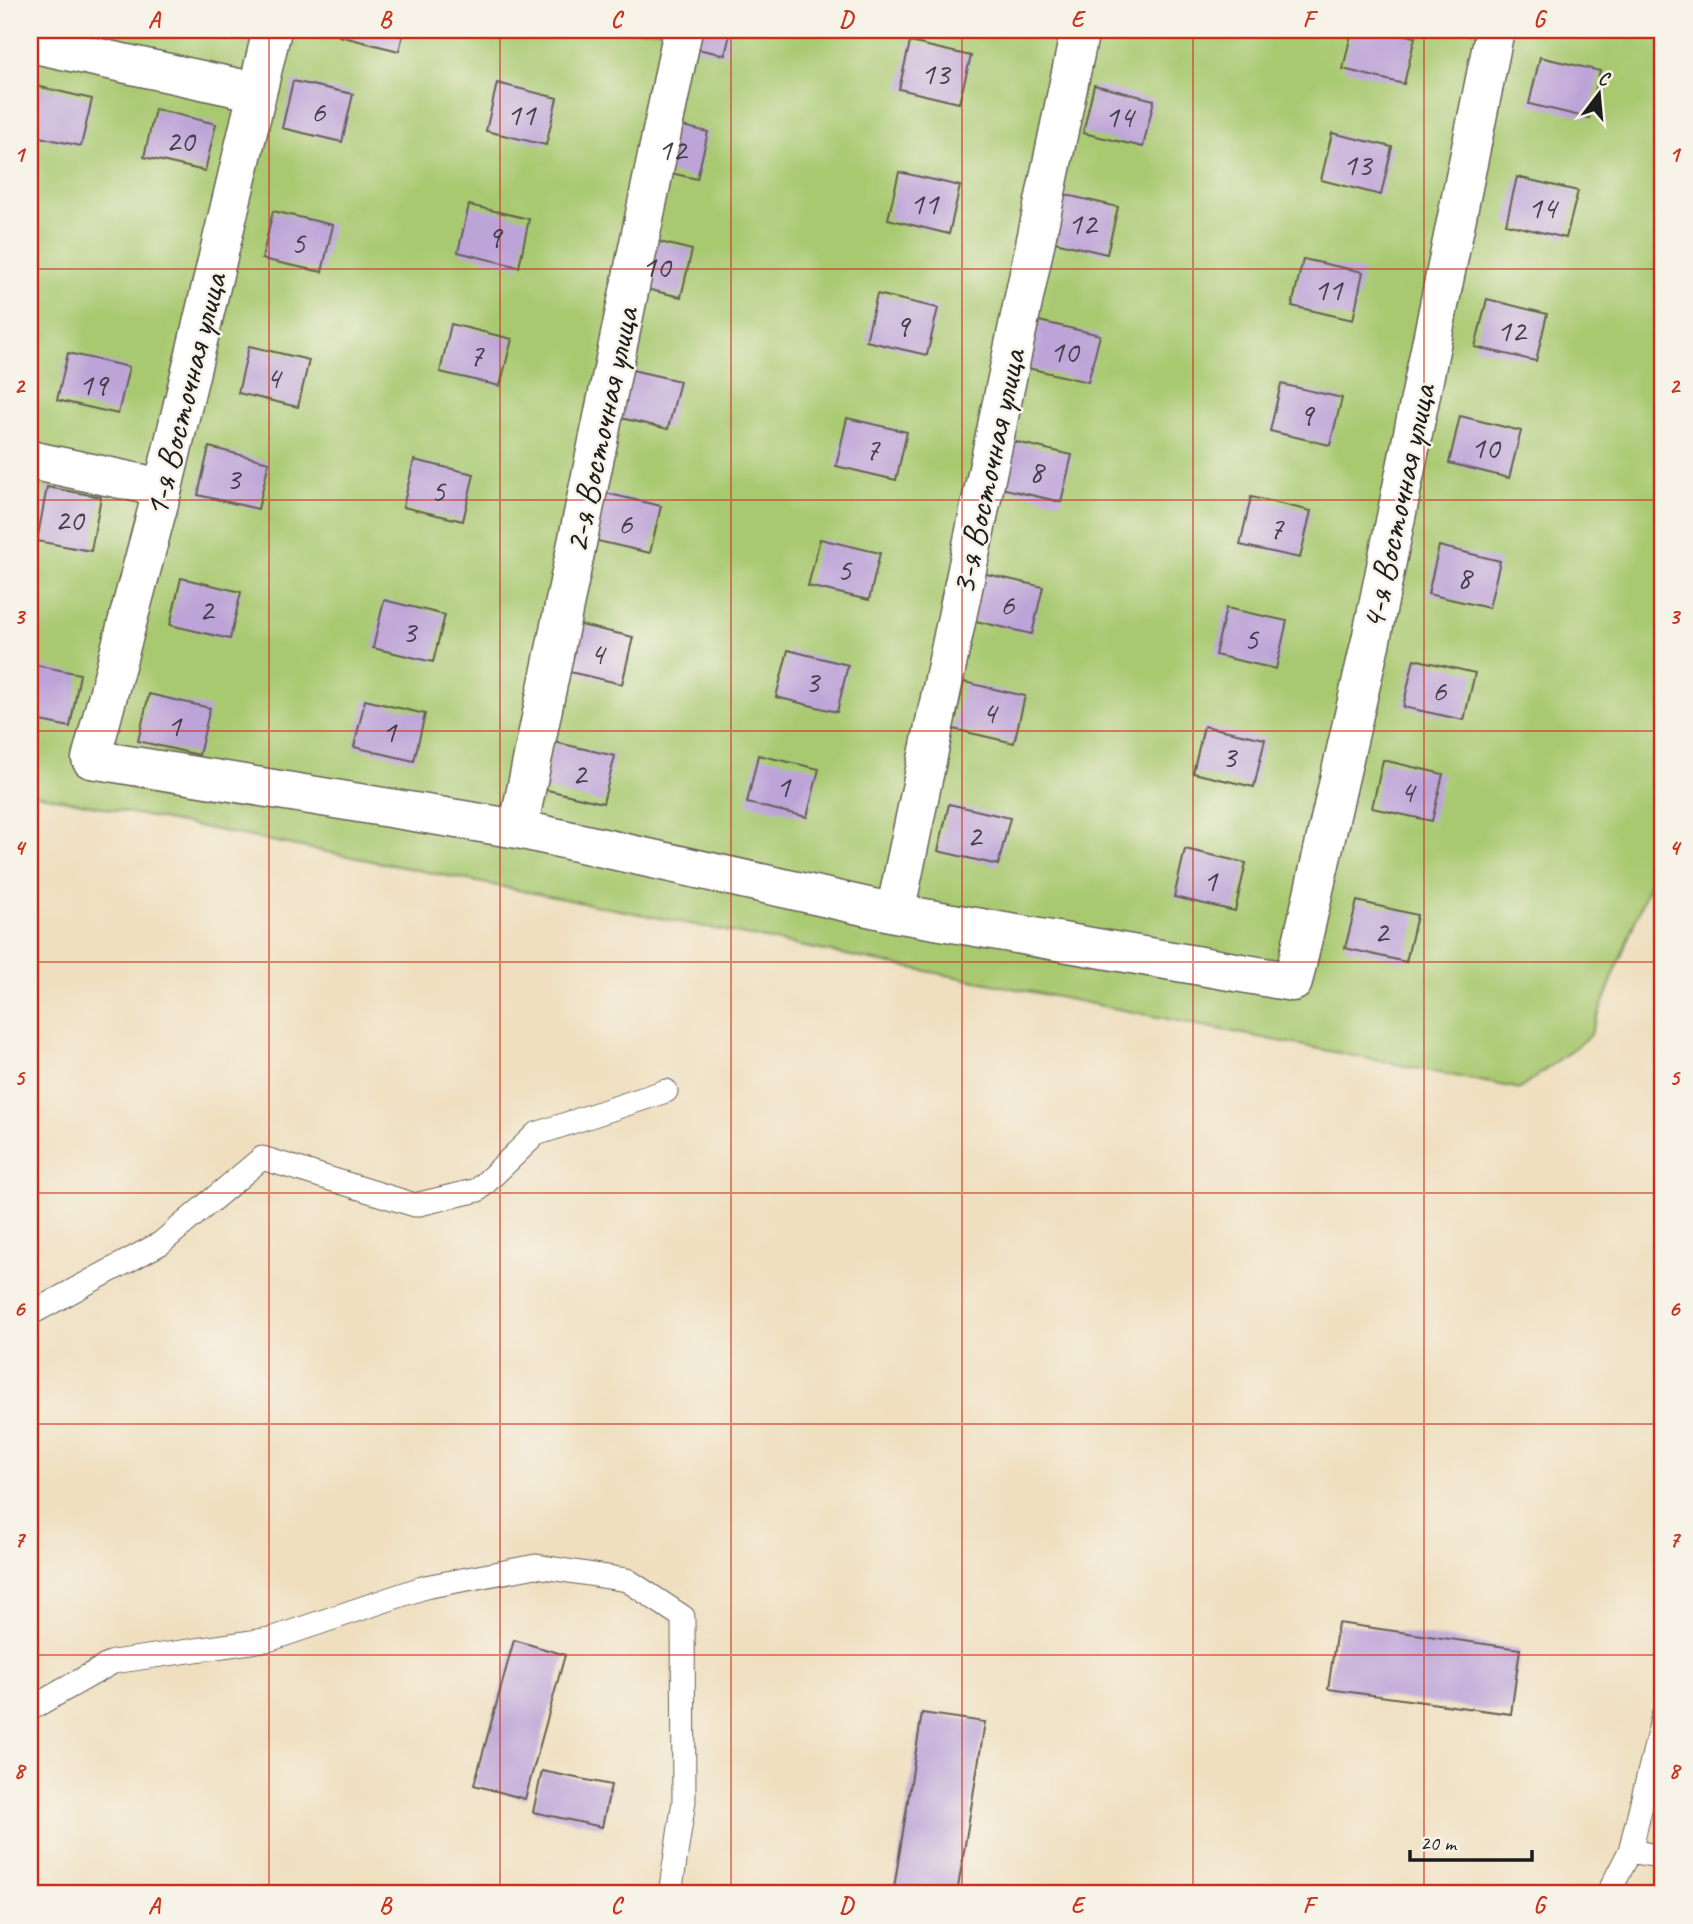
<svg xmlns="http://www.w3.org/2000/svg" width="1693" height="1924" font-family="Caveat,sans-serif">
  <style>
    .green { fill: #a9c971; stroke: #627246; stroke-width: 2 }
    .building { fill: #bda4d8 }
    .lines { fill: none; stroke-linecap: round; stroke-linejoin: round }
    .lane-casing { stroke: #666055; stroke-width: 25 }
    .street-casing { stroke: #666055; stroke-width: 41 }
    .lane { stroke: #fff; stroke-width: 23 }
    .street { stroke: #fff; stroke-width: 38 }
    .grid { fill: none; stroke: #c8321e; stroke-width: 2; stroke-opacity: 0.55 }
    .labels { text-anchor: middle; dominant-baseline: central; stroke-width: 5; stroke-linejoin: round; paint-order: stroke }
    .number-label { font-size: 32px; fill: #443e4b }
    .street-label { font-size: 35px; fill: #1c1c1c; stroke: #f7f3e8 }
    .neatline { fill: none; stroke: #c8321e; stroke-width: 2.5 }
    .grid-label { font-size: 23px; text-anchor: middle; font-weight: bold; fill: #c8321e }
  </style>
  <rect width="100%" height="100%" fill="#f7f3e8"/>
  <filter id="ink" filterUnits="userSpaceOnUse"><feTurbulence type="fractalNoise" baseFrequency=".0143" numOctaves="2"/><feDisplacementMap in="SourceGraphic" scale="14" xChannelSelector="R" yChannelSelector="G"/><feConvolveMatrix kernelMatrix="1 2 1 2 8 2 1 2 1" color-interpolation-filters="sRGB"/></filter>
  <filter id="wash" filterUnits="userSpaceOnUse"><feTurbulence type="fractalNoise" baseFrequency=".00686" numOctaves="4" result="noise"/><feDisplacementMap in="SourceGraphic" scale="28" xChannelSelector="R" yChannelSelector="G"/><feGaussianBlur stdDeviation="1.57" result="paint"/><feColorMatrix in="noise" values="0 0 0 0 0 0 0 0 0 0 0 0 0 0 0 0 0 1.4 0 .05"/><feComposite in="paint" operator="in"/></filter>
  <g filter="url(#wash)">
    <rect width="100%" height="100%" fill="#efdfbf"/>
    <path class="green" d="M30,30H1663V849L1590,1036L1520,1089L30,793Z"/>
    <g id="blocks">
      <path class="building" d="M184,30H229L226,41Z
        M340,30H404L399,51L339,36Z
        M667,30H731L725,55L665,42Z
        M1352,30H1387L1415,37L1404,84L1343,69Z
        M910,42L971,56L959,103L899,89Z
        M1540,57L1600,71L1589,118L1529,104Z
        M293,81L353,94L342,142L282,128Z
        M497,83L557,98L546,145L486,131Z
        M32,85L92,99L81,146L30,135Z
        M1094,85L1154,100L1143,147L1083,133Z
        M155,109L216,124L205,171L144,157Z
        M648,118L708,132L697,179L636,165Z
        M1332,133L1392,147L1381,195L1321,180Z
        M899,172L960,186L949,234L888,219Z
        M1517,177L1578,191L1566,238L1506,224Z
        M1058,193L1118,207L1107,254L1046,240Z
        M469,205L529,219L519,267L458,252Z
        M273,211L333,225L322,272L262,259Z
        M632,235L692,250L681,297L620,283Z
        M1303,259L1363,272L1353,320L1292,306Z
        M877,294L938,308L927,355L866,341Z
        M1487,299L1547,314L1536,361L1475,347Z
        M1039,321L1100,335L1088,382L1028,368Z
        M451,324L512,339L500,386L440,372Z
        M249,346L309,360L298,407L238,393Z
        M68,353L129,367L118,414L57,400Z
        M619,367L680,381L668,429L608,415Z
        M1281,384L1342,398L1330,445L1270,431Z
        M1460,416L1521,431L1509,478L1449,463Z
        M847,418L907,432L896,480L836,466Z
        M1012,441L1072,455L1061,502L1001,488Z
        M209,447L269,462L258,509L198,495Z
        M414,460L474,474L463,521L403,507Z
        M47,487L101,497L91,551L37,541Z
        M601,492L661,506L650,553L589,539Z
        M1251,497L1311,511L1300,558L1240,545Z
        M820,539L880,553L869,600L808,586Z
        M1439,546L1500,561L1489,608L1428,594Z
        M982,573L1043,587L1032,634L971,620Z
        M181,578L241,592L230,639L170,625Z
        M384,600L445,615L433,662L373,648Z
        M1226,608L1287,621L1276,669L1215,655Z
        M572,623L633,637L622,684L561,670Z
        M788,650L848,665L837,712L776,697Z
        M1414,659L1475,673L1464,720L1403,707Z
        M30,664L80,674L70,727L30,719Z
        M964,682L1025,696L1014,743L953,729Z
        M149,694L210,708L199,755L138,741Z
        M365,700L425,714L414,761L354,747Z
        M1204,726L1265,739L1254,787L1193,773Z
        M554,742L615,756L603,803L543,789Z
        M758,755L819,769L807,817L747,803Z
        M1383,760L1443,774L1432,821L1372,808Z
        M949,804L1010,818L998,865L938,851Z
        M1185,849L1246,863L1235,911L1174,897Z
        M1357,901L1417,915L1406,962L1345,948Z
        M1338,1623L1520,1649L1511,1714L1328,1689Z
        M514,1640L565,1655L525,1799L474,1785Z
        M922,1713L985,1722L957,1894H893Z
        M542,1771L611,1785L602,1827L533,1812Z"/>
    </g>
  </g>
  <g filter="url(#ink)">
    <use href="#blocks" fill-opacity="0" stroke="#666055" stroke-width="2"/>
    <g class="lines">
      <g class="lane-casing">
        <path id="lane" d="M30,1314L161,1243L262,1158L415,1205L478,1190L536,1134L666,1091
          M30,1709L113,1662L271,1639L425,1587L536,1566L627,1580L683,1617L684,1801L670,1894
          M1630,1851L1663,1857
          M1608,1894L1630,1851L1663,1716"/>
      </g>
      <g class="street-casing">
        <path id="street" d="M272,30L163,488L91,759L518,829L895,913L1293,982L1371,640L1495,30
          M30,43L257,92
          M30,460L163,488
          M518,829L683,30
          M895,913L1080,30"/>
      </g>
      <use href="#lane" class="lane"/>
      <use href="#street" class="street"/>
    </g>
  </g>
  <path class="grid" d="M269,30V1894M500,30V1894M731,30V1894M962,30V1894M1193,30V1894M1424,30V1894M30,269H1663M30,500H1663M30,731H1663M30,962H1663M30,1193H1663M30,1424H1663M30,1655H1663"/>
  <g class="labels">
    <g class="number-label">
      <text x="935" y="73">13</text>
      <text x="318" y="111">6</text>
      <text x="521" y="114">11</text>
      <text x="1119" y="116">14</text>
      <text x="180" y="140">20</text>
      <text x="672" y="149">12</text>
      <text x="1357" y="164">13</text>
      <text x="924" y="203">11</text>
      <text x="1542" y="207">14</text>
      <text x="1082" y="223">12</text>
      <text x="494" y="236">9</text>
      <text x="298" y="242">5</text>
      <text x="656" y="266">10</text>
      <text x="1328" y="289">11</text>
      <text x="902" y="325">9</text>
      <text x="1511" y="330">12</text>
      <text x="1064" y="351">10</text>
      <text x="476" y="355">7</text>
      <text x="273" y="377">4</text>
      <text x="93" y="384">19</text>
      <text x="1306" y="414">9</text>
      <text x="1485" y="447">10</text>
      <text x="872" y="449">7</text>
      <text x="1036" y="471">8</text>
      <text x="233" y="478">3</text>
      <text x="438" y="490">5</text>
      <text x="69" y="519">20</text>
      <text x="625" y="523">6</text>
      <text x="1276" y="528">7</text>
      <text x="844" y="569">5</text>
      <text x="1464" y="577">8</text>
      <text x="1007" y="604">6</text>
      <text x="206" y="609">2</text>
      <text x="409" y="631">3</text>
      <text x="1251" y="638">5</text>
      <text x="597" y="653">4</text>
      <text x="812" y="681">3</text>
      <text x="1439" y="690">6</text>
      <text x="989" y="712">4</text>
      <text x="174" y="725">1</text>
      <text x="389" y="731">1</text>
      <text x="1229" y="756">3</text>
      <text x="579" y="773">2</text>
      <text x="783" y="786">1</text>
      <text x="1407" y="791">4</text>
      <text x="974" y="835">2</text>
      <text x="1210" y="880">1</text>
      <text x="1381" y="931">2</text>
    </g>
    <g class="street-label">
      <text transform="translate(185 395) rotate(-76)">1-я Восточная улица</text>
      <text transform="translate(601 430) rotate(-78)">2-я Восточная улица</text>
      <text transform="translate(988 472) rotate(-78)">3-я Восточная улица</text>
      <text transform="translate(1398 507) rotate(-78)">4-я Восточная улица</text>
    </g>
  </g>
  <rect width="1693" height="1924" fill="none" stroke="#f7f3e8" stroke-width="77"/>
  <g transform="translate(1599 94) rotate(16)" stroke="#f7f3e8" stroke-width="5" paint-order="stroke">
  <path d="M0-5L12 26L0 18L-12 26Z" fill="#1c1c1c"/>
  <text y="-10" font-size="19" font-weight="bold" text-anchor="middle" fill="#1c1c1c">С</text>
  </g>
  <path d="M1410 1850v10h122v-10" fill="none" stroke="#1c1c1c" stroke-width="3.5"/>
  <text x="1420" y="1850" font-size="21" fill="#1c1c1c" stroke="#f7f3e8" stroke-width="5" paint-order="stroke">20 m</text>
  <rect x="38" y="38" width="1616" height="1847" class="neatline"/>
  <g class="grid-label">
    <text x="154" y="27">A</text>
    <text x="385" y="27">B</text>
    <text x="616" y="27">C</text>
    <text x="846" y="27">D</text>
    <text x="1077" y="27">E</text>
    <text x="1308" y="27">F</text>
    <text x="1539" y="27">G</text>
    <text x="19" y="162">1</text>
    <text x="1674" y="162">1</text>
    <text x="19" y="393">2</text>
    <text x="1674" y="393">2</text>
    <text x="19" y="624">3</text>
    <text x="1674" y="624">3</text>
    <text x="19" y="855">4</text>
    <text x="1674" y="855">4</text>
    <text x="19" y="1085">5</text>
    <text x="1674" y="1085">5</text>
    <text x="19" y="1316">6</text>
    <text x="1674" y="1316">6</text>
    <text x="19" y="1547">7</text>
    <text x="1674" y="1547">7</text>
    <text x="19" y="1778">8</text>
    <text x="1674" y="1778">8</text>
    <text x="154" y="1913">A</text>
    <text x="385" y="1913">B</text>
    <text x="616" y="1913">C</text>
    <text x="846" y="1913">D</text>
    <text x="1077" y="1913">E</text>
    <text x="1308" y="1913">F</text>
    <text x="1539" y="1913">G</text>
  </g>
</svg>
